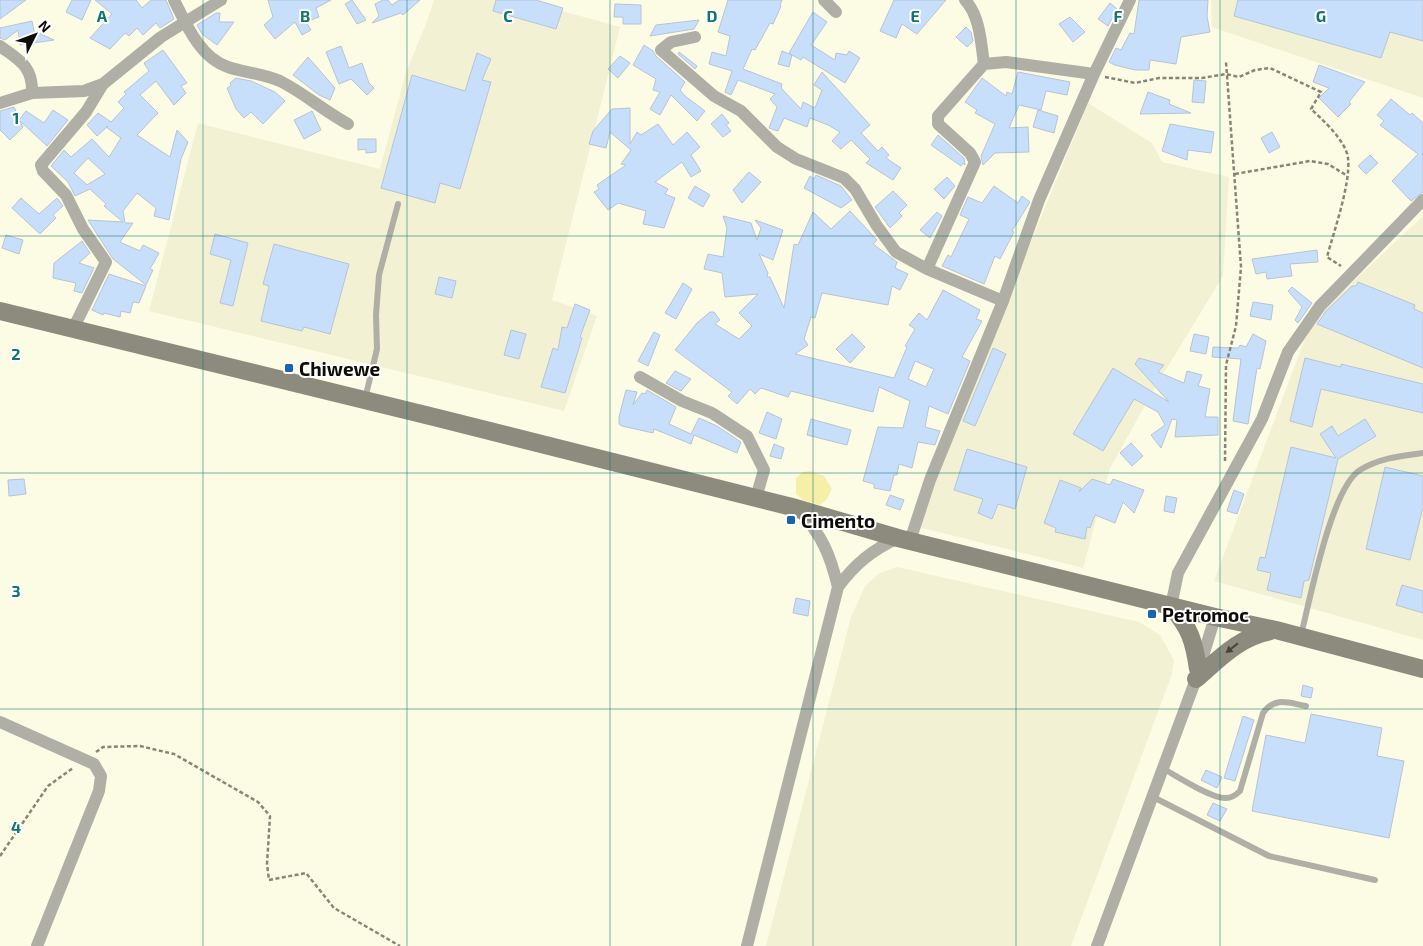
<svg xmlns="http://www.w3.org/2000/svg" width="1423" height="946" font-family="'Exo 2',sans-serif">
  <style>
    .built { fill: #f3f1d3 }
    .green { fill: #f5efa7 }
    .building { fill: #c8dffb; stroke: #b6c4d6; fill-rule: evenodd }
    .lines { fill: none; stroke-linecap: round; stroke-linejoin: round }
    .path { stroke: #868576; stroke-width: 2.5; stroke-dasharray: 4 2.5; stroke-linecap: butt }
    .lane { stroke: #afafa5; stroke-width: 6 }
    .street { stroke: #afafa5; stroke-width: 12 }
    .secondary { stroke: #8c8b7d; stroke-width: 18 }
    .oneway { fill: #46453c }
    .grid { fill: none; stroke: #0f766e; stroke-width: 1; stroke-opacity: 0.55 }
    .poi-dot { fill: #1664b3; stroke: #fff; stroke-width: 2 }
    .labels { text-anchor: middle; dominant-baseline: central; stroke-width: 4; stroke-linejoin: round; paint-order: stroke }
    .poi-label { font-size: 19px; font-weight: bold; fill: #0d0c06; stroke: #fff; text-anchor: start }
    .grid-label { font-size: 16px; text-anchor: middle; font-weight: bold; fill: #0f766e; stroke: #fff; stroke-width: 4; stroke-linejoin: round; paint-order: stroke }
  </style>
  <rect width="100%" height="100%" fill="#fcfbe4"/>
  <path class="built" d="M434,0H523L620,27L552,300L597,316L564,411L149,311L198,123L380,169L406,72L426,24Z
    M1211,0H1423V98L1212,27Z
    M1088,103L1152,143L1162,162L1229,177L1223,276L1156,386L1110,468L1083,568L914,526Z
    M1423,216V640L1214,581L1312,320Z
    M897,567L1139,622L1160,635L1174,660L1172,674L1071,946H766L851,617L865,586L880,573Z"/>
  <path class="green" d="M810,471L824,476L832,489L827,499L820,505L803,500L796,494V478L803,472Z"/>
  <path class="building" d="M0,0H26L0,19Z
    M72,0H91L82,20L66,12Z
    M95,0H136L142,8L151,0H166L174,19L160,28L156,23L143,35L137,28L129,36L125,33L110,49L90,38L112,14Z
    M268,0H331L316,8L319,17L306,22L311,30L302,35L295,22L275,39L264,25L273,17Z
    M352,0L366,20L357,24L345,4Z
    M383,0H388L392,5L399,0H420L403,15L401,13L372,23L379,16L375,4Z
    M496,0H536L563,8L556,29L493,11Z
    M728,0H782L780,5L781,6L773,24L770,23L755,50L752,49L743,69L782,84L781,88L801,109L803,102L815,108L822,90L814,85L822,72L870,125L861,133L878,151L882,147L889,155L886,158L901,168L893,180L866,163L870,159L851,140L841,149L832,141L840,132L828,125L810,118L807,127L784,118L778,131L769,128L777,107L770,99L775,94L738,80L731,95L725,92L732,71L709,64L712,52L726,56L730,36L718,32Z
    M894,0H946L917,34L902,24L896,38L880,31Z
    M1139,0H1208L1207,16L1210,32L1181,37L1176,64L1150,60L1149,70H1135L1115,65L1109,62L1116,48L1121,50L1130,33L1134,34Z
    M1238,0H1423V41L1390,32L1381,58L1234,16Z
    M1110,3L1117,9L1108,26L1098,19Z
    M615,4L641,5V24H623V17H614Z
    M813,12L827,22L811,45L835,60L836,53L847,55L849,51L860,58L845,83L803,57L801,60L792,55L789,67L778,64L782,51L792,55L789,53Z
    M216,13H220L219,22H234L217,45L202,34L197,25Z
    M1070,17L1085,32L1073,42L1059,24Z
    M699,20L694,29L650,36L656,25Z
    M32,21L34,31L54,40L20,45L18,30L5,40L0,38V28Z
    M966,27L971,32L973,41L967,47L956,37Z
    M644,45L653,51L656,56L685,82L680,90L685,96L705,111L697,121L671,95L660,115L650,109L660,92L653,90L656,79L633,65Z
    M341,46L349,68L362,63L369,83L374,88L367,95L351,79L339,84L326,52Z
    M163,50L187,83L181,86L186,93L174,105L156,81L140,95L158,113L137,135L170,157L177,130L188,142L181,159L169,220L154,216L156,208L137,193L123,211L125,223H133L120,242L140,251L143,245L159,253L150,269L153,270L146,285L113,259L88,220L123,222L104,206L106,204L90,189L75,196L68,182L51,166L64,150L71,157L92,139L109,157L121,138L106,127L108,126L97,136L87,125L98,113L111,122L124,108L118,102L126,94L124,92L149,71L144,63ZM88,158L105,174L87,185L74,173Z
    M679,52L697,66L695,69L678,54Z
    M477,53L491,59L482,80L491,82L460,189L440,183L435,203L381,188L412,75L465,91Z
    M620,56L630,63L618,78L608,69Z
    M308,57L335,88L330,100L319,95L293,75Z
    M1319,65L1365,82L1349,102L1351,104L1338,117L1319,98L1329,88L1313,82Z
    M1018,72L1070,82L1067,95L1046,91L1041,110L1019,105L1009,128L1028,127L1029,152L995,153L983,165L981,156L995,124L975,113L977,110L965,102L982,78L1006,96L1007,92L1012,94Z
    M236,78L251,81L275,92L285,101L263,124L251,112L244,118L236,109L227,88L231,86L230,83Z
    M1194,80L1206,81L1204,103L1192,102Z
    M1148,92L1170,100L1169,104L1191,113L1140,114Z
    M1391,99L1410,115L1412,113L1423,123V192L1411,201L1392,181L1418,154L1380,125L1384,121L1377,115Z
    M14,107L20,119L26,111L44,123L53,110L68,120L47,146L20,121L23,127L10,140L0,130V111Z
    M630,108V144L637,132L641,135L658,124L673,145L687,132L700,147L691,155L701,171L691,177L682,162L655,182L668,189L665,194L675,198L664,228L643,224L646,211L618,203L608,210L594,192L599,189L597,185L626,165L621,164L631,150L610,132L606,148L589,144L593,131L612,109Z
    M1038,110L1058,116L1054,133L1033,127Z
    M312,111L321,130L304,139L294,120Z
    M722,114L729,123L726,125L731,131L723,137L711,124Z
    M1170,124L1214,132L1211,153L1188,150L1187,160L1162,151Z
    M1272,132L1280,147L1269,153L1261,138Z
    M938,135L964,158L965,165L963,163L961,166L931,145Z
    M358,139H376V152L366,153V149L358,150Z
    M1370,155L1378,163L1366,174L1358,166Z
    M749,172L761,182L742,203L733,190Z
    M816,175L841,186L852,200L841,208L804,188L810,176L814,179Z
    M947,177L955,186L944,199L934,189Z
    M695,186L710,195L703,207L688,198Z
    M994,186L1018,203L1022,196L1030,202L1012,231L1014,232L1000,259L995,256L984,284L942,266L948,255L951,257L969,219L960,215L968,197L982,203Z
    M893,191L907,205L899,213L902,216L890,228L875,207Z
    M21,198L39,214L57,198L63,206L53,215L56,218L40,234L12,208Z
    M850,211L877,240L873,244L897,262L895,268L908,274L900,290L892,286L888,305L822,293L815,318L811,317L804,339L808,345L795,354L894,378L907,347L905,346L915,329L909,325L919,313L927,320L943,290L980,310L976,319L982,321L962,357L970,361L948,414L929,406L925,427L940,431L935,445L918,442L912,468L899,464L897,475H894L890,491L874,488V484L863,481L878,427L903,428L910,401L879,387L873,412L791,391L788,397L761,388L755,394L750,389L737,404L728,396L732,392L675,350L697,323L710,312H714L720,320L715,324L739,339L752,326L739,313L758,294L725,297L722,273L704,269L708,254L723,257L727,228L723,216L751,223L757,240L761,228L755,220L783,230L773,260L759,254L768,273L767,277H770L784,308L794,244L798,245L813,212L831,229ZM915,361L934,369L926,387L908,379Z
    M937,212L942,216L930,238L920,230Z
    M215,234L248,243L233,306L220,303L231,260L210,254Z
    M6,235L23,240L19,254L2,248Z
    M82,241L90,253L79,263L94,268L82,293L74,291L76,283L53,278L54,263Z
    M274,244L349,264L330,334L304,327L302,331L261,321L269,286L263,284Z
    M1317,250L1318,262L1290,264L1292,276L1267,279L1266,272L1256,274L1252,259Z
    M109,274L146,286L139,303L133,302L130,313L121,311L120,317L104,313L103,315L92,310Z
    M439,277L456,281L452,298L435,294Z
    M1358,282L1415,305L1414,309L1423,313V368L1317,324L1326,311L1352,286H1356Z
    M683,283L692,289L676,319L665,313Z
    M1292,287L1312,303L1298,323L1295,320L1302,307L1288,291Z
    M1253,302L1273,305L1271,320L1250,316Z
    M575,304L590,310L580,337L582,338L565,393L541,387L553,348L558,350L562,327L567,328Z
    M511,330L526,334L519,359L504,355Z
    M654,332L660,335L648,366L638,361Z
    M852,334L865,347L850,363L836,349Z
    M1194,334L1209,337L1206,354L1190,351Z
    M1253,334L1266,341L1260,369L1257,368L1248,424L1233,421L1241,359L1212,357L1213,347L1238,348L1240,345L1246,347Z
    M993,348L1006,354L975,426L963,421Z
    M1139,358L1164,365L1158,372L1184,383L1187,371L1202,375L1198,386L1210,389L1205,417H1218V435L1175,437L1177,420L1172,419L1161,448L1151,435L1165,425L1158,412L1134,399L1103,451L1073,434L1113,368L1169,402L1135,364Z
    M1305,358L1341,367V364L1423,384V413L1321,389L1312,427L1290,421Z
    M675,371L691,379L681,391L666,383Z
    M626,390L637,392L633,405L642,393L645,394L647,390L676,407L669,424L691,434L699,418L717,426L741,442L737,453L694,435L691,444L654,429L653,433L622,426L619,424V417Z
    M767,412L782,419L776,439L759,433Z
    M811,419L851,430L847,445L807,435Z
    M1365,419L1376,436L1338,459L1309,580L1304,581L1301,598L1267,590L1271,573L1257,570L1260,557L1265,558L1291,447L1336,458L1320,434L1332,426L1338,436Z
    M1131,443L1143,456L1132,466L1120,453Z
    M774,444L784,448L781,459L770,456Z
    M967,449L1027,467L1015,509L998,504L992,519L978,513L983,499L954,490Z
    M1385,467L1423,476V507L1410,560L1366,549Z
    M24,479L26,494L9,496L8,480Z
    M1092,479L1110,485L1113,479L1144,490L1134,513L1123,502L1115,523L1095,515L1090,528L1087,527L1085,539L1055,532L1056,528L1044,523L1060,480L1081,488L1079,492Z
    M1234,490L1244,494L1237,514L1227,511Z
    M890,495L904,500L900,510L886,505Z
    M1166,496L1177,498L1174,513L1164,511Z
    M1402,585L1423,591V613L1396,605Z
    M796,598L810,601L808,616L793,613Z
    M1303,685L1313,688L1311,698L1301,696Z
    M1311,714L1382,728L1377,756L1404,761L1389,838L1252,811L1266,735L1305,743Z
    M1243,716L1254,720L1235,781L1224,778Z
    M1206,770L1222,777L1217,788L1201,780Z
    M1213,803L1227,809L1220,821L1207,815Z"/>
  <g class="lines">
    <path class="path" d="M1105,77L1135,83L1159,78H1202L1226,74L1239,77L1255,70L1270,68L1321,92L1311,109C1323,120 1346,141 1348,158C1351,183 1334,231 1327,257L1341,266
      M1235,174L1310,161L1328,164L1346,175
      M1225,461L1226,365L1236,326L1241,267L1226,62
      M96,752L103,747L140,746L174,754L258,802L270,816L267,864L269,880L306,873L334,908L400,946
      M0,856L48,786L73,768"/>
    <path class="lane" d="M365,399L377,349L376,315L379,275L398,204
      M1301,635C1310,600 1331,488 1360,470C1380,458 1401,456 1423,453
      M1164,769C1178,777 1212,799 1226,798C1232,798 1236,795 1240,791L1263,713C1275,696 1289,703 1306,706
      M1153,797L1269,856L1375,880"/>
    <path class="street" d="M174,0C186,24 200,58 228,67C245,73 263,73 280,81C304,93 324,111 348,124
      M824,0L836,12
      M965,0C980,16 981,43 984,64L1006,62L1094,74
      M695,37L671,42L661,50L714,96L741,111L777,147L796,159L844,178L855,189L877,226L896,252L927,269L1003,301
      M0,46C19,60 33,66 32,93
      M0,103L32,93L84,91L103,84L161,37L221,0
      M927,269L975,162L970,153L938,124V116L984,64
      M73,329L106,262L83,229L66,195L43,171L41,165L86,112L103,84
      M640,377L682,401L712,413L747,436L764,470L756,498
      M800,511C822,536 830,554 838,587
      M910,541L930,480L1003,301L1039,200L1094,74L1130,0
      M1171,606L1178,573L1262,419L1288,352L1320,306L1423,200
      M0,722L94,764L101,776L99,791L37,946
      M747,946L838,587C855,564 872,550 898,538
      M1097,946L1196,679L1215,617"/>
    <path class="secondary" d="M0,311L438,418L792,507L898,538L1215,617L1276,630L1423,669
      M1171,606C1190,628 1194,641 1198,669
      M1196,679C1219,659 1239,637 1271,631"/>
  </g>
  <defs><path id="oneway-solid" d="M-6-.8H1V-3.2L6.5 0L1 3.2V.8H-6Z" transform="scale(1.25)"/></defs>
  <use class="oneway" href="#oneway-solid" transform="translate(1232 648) rotate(142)"/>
  <path class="grid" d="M203,0V946M407,0V946M610,0V946M813,0V946M1016,0V946M1220,0V946M0,236H1423M0,473H1423M0,709H1423"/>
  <g class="poi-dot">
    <rect x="284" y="363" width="10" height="10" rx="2.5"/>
    <rect x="786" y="515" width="10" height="10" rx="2.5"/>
    <rect x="1147" y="609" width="10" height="10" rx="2.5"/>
  </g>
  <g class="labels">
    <g class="poi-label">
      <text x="299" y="368">Chiwewe</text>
      <text x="801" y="520">Cimento</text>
      <text x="1162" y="614">Petromoc</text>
    </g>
  </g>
  <g class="grid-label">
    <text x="102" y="22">A</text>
    <text x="305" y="22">B</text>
    <text x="508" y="22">C</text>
    <text x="712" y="22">D</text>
    <text x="915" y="22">E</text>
    <text x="1118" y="22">F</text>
    <text x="1321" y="22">G</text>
    <text x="16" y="124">1</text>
    <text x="16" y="360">2</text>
    <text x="16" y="597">3</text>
    <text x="16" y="833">4</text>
  </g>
  <g transform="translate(35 35) rotate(48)" stroke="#ffffff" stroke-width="4" paint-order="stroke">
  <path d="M0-4L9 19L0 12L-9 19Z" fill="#0d0c06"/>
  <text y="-8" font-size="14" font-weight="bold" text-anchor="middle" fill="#0d0c06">N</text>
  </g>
</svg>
